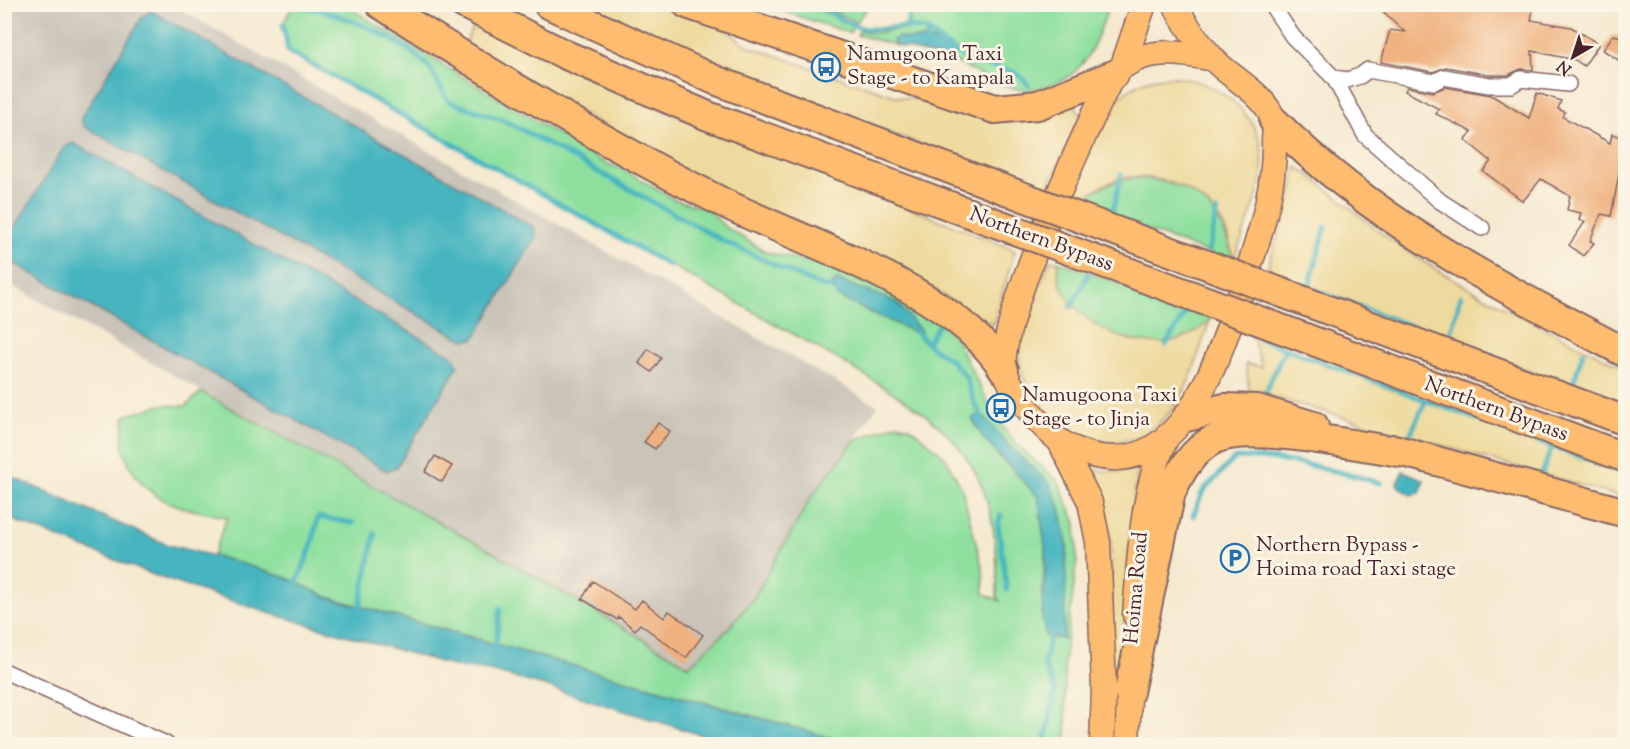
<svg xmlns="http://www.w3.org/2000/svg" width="1630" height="749" font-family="'Sorts Mill Goudy',serif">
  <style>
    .industrial { fill: #c9c3b8 }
    .green { fill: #8fe09f; stroke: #6c8065; stroke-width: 1.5; fill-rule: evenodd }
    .sand { fill: #eeda9e; stroke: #9c7c64; stroke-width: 1.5 }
    .water { fill: #47b5c0; stroke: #486a76; stroke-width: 1.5 }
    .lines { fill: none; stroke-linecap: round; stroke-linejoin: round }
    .stream { stroke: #47b5c0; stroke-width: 5 }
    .building { fill: #efb17e }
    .minor-casing { stroke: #866665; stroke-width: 18 }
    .primary-casing { stroke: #866665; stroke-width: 27 }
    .motorway-casing { stroke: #866665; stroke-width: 32 }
    .minor { stroke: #fff; stroke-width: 15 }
    .primary { stroke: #fdbc70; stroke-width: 24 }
    .motorway { stroke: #fdbc70; stroke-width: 28 }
    .motorway-bridge-casing { stroke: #866665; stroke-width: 32; stroke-linecap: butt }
    .motorway-bridge { stroke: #fdbc70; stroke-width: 28 }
    .labels { text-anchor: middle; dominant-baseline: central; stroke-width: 6; stroke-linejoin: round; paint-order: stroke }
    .poi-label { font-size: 21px; fill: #4a1f2b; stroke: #fcf5e5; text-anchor: start }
    .street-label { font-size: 21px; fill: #4a1f2b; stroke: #fcf5e5 }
  </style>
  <rect width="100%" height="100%" fill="#fcf5e5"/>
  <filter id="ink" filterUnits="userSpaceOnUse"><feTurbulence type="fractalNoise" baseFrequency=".0167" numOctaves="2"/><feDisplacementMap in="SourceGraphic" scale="12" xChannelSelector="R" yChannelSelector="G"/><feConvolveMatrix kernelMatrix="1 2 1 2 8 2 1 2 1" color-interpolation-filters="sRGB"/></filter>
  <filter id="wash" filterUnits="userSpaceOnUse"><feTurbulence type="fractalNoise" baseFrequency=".008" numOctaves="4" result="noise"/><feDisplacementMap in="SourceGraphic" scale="24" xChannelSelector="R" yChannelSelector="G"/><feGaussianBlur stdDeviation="1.35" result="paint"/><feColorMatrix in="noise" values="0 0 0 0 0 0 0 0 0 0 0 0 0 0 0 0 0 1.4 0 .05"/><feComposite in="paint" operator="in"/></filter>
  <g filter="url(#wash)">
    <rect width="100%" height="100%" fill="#f5e9d0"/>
    <path class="industrial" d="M5,5H172L878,406L812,497L753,599L728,629L689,666L491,551L5,282Z"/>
    <path class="green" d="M293,5H344L605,163L622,169L673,199L707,209L725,227L768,253L818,263L920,306L943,325L956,339L995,417L1017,445L1058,481L1076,523L1077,560L1064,664L1067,744H853L327,597L287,578L213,556L227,517C179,508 139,502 123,448C121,439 124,425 125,416L161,405L186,406L201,392L491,551L689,666L728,629L753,599L812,496L855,440L897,424L910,427L945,457L962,489L983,570L984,594L1000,601L997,597C1001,449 943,421 827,353L288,51L283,24ZM837,280L896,302L916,333L883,316L872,314L828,286ZM1009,446L1050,484L1067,544L1063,639L1046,636C1035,595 1055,539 1039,498C1033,485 1008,465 997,455Z
      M764,5H810L853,26L850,33Z
      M820,5H850L867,9L856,22Z
      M913,5H1109C1097,39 1088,74 1050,85C1039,88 1029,91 1018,89C995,86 971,69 951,60L956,54C941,34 915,39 893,40L895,45L857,35L860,30C877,37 889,28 907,30Z
      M1134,178C1193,182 1222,203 1233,262L1077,204C1093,189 1112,181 1134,178Z
      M1058,261L1211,318C1172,374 1050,329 1058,261Z"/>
    <path class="sand" d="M580,5H667L711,20L748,46L894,96L974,110L1073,104L1081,115L1046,191L853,119L689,53Z
      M475,23L627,96L1015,250L993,324L982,319L925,284L705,184L464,45Z
      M1176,77C1224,83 1268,120 1262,172C1258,202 1243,233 1233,261C1231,250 1230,239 1225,229C1209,192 1155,168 1116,180C1102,185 1088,194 1077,204L1069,201C1085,157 1101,92 1152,79C1159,77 1168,77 1176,77Z
      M1297,167C1335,191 1365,224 1402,248C1473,294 1550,331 1625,368V407L1266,272L1291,196Z
      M1050,260L1058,262C1056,282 1065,297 1079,311C1114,346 1173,357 1210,320C1200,346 1193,378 1178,401C1148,448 1095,456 1054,417C1038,402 1021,384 1020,360C1019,330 1040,288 1050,260Z
      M1252,336L1625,473V498L1249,390L1246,364L1262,367Z
      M1096,470L1116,472L1138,470L1132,509L1116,744H1109L1111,539L1106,507Z"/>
    <path class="water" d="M151,11L535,228L536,237L474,339L465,340L458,337L83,126L81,118L142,17Z
      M898,37C917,42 940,35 956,53L951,60L895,45L893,40Z
      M73,143L453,356L458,365L457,368L396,468L387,471L8,260L5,256V244L64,147Z
      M837,280L896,302L921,331L916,333L837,297L834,290L827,286L834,285Z
      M980,412L1009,446L1050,484L1060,507L1067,544L1064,639L1046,636L1042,619L1046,554L1038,497L984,439L972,419Z
      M1403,471L1424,480L1420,493L1411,495L1399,487L1397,483Z
      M5,474L168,545L230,560L287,578L327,597L853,744H730L548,687L490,671L457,667L272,614L159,577L5,517Z"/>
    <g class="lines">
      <path class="stream" d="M816,4C831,13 854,30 872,29C895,28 905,24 928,31L926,44
        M302,7C337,11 402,39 427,65C435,74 441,90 448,101L506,121L725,242L818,285L832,288
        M283,24L288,51L670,266
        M907,26L910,4
        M928,31C943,43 959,56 977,63C996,70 1017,66 1028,85
        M1112,214L1121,175
        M1209,250L1217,211
        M1280,277L1495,357
        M1309,286L1326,226
        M1071,307L1089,273
        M914,329L931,347L951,360L966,377L975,405L982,416
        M1259,339L1626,474
        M1449,339L1461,296
        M927,343L938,325
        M1166,345L1187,310
        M1572,386L1583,352
        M1265,393L1285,349
        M1409,437L1426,400
        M1541,476L1552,447
        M1001,515L998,524L1007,590
        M1193,516L1203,491L1235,458C1283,456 1335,471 1381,483
        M294,589L311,548L318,517L353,523
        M359,610L375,533
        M495,651L500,608
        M1042,744L1047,735L1055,691L1044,664L1051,631"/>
    </g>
    <g id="blocks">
      <path class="building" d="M1375,4H1534L1531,20L1571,27L1599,44L1584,66L1575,60L1532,51L1533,70L1521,69L1508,75H1490L1446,67L1433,72L1381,62L1390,30L1405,32Z
        M1613,35L1626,38V65L1603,50Z
        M1407,87L1433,92L1445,87L1491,95L1529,118L1537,93L1561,101L1558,109L1565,112L1563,117L1610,143L1612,134L1626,138L1611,216L1601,214L1590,241L1594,243L1583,256L1569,245L1585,222L1579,220L1581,213L1567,210L1570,196L1541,179L1523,201L1483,171L1491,161L1465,140L1472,132L1436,114L1439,109L1405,91Z
        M648,349L661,358L652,372L639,363Z
        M658,423L670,431L655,449L644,442Z
        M435,456L452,466L442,482L425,472Z
        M593,581L635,609L642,600L664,618L669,611L703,635L686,658L640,624L635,630L619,617L617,620L611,615L610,616L582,599Z"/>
    </g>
  </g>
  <g filter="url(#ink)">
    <use href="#blocks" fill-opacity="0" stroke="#866665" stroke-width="1.5"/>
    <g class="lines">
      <g class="minor-casing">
        <path id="minor" d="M1271,4L1293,37L1334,78L1347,80L1360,76L1368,70L1434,82L1444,77L1489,85H1511L1521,79L1568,84
          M1334,78L1365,135L1440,201L1482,228
          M4,671L166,744"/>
      </g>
      <g class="primary-casing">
        <path id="primary" d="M1175,4C1184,23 1199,43 1213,59C1232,79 1263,92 1274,120C1276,126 1274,135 1274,141C1275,182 1264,222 1251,261C1224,339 1186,502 1070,447C1048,436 1012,395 1005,370C993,330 1090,120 1113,75C1142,46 1178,52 1214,59
          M1123,65L1144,4
          M1060,442L1090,502L1098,542L1104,687L1102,744
          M1135,615C1140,555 1141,492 1167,436
          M1127,744L1130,674"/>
      </g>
      <g class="motorway-casing">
        <path id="motorway" d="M380,4C489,73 599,140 714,198C801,243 952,286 1004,370
          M464,4L566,55L708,116L1012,229
          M548,4L715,80L1024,197
          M687,4L995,109L1038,105L1113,75
          M1274,121C1374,222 1501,287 1626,353
          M1288,295L1626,421
          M1276,327L1626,458
          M1187,417L1224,408L1257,409L1314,426
          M1393,449L1626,513
          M1129,692L1171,492C1181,471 1192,451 1213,440C1250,421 1368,448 1412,454"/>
      </g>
      <use href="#minor" class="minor"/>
      <use href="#primary" class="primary"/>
      <use href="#motorway" class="motorway"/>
      <g class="motorway-bridge-casing">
        <path id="motorway-bridge" d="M1024,197L1288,295
          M1012,229L1276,327"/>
      </g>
      <use href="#motorway-bridge" class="motorway-bridge"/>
    </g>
  </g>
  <defs>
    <g id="bus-ring" transform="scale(1.5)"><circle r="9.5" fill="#fcf5e5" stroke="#1f6fb2" stroke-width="1.5"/><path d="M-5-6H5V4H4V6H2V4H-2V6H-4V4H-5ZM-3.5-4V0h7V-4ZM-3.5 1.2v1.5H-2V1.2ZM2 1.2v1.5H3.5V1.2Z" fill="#1f6fb2"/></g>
    <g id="parking-ring" transform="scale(1.5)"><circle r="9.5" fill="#fcf5e5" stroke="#1f6fb2" stroke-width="1.5"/><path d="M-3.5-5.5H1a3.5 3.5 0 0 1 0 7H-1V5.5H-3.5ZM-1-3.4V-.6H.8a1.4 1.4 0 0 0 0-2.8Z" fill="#1f6fb2"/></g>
  </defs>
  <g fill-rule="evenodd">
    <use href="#bus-ring" x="826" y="67"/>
    <use href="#bus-ring" x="1001" y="408"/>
    <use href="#parking-ring" x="1235" y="558"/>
  </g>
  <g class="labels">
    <g class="poi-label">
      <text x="847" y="55">Namugoona Taxi<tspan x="847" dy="24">Stage - to Kampala</tspan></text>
      <text x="1022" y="396">Namugoona Taxi<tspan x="1022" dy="24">Stage - to Jinja</tspan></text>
      <text x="1256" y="546">Northern Bypass -<tspan x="1256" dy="24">Hoima road Taxi stage</tspan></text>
    </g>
    <g class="street-label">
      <text transform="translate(1041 240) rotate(20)">Northern Bypass</text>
      <text transform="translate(1496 410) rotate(20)">Northern Bypass</text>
      <text transform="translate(1137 588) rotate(-85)">Hoima Road</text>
    </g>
  </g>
  <rect width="1630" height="749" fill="none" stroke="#fcf5e5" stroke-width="24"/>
  <g transform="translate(1573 57) rotate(219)" stroke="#fcf5e5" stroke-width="4.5" paint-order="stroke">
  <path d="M0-4.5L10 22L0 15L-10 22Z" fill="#4a1f2b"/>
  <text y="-9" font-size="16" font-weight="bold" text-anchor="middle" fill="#4a1f2b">N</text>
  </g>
</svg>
